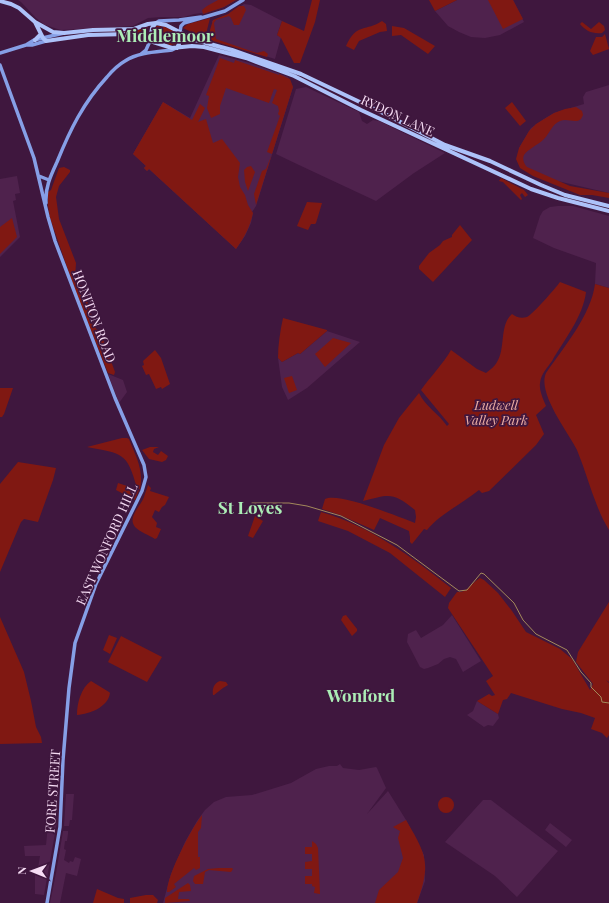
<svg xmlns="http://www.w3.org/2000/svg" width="609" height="903" font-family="'Playfair Display',serif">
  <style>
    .built { fill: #4f224d }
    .green { fill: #801812 }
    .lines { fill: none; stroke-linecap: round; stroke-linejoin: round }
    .stream { stroke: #a3895b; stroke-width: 1 }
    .secondary { stroke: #869fe6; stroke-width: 3.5 }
    .primary { stroke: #adc2f9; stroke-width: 4 }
    .labels { text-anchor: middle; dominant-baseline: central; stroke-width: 3.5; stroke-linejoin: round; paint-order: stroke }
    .street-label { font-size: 13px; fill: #f6dcf4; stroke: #3f173e }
    .park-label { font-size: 13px; font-style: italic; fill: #ecada3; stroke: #3f173e }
    .district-label { font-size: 17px; font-weight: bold; fill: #acedb6; stroke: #3f173e }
  </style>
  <rect width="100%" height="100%" fill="#3f173e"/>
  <path class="built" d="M18,0H236L224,7L203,14L202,13L194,14L184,17H162L148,18L133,26L61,30L45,25L36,18L21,2Z
    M457,0H513L524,22L500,35L485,38L471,37L459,32L448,26L435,11Z
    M244,4L251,5L282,21L277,35L281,37L275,59L216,41L212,21L227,15Z
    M219,55L250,63L288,77L293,87L256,206L252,212L253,213L251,223L245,236L236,249L149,169L147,171L144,168L146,166L133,154L163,102L190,118Z
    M609,85V193L536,176L524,170L519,148L531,128L544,119L554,113L584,104L583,97L586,92Z
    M306,87L359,112L362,121L367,124L373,120L379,121L445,153L414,173L376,201L299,165L276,154L296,89Z
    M17,176L20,193L15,194L16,200L13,201L20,237L0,257V179Z
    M558,206H573L609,216V288L595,284L596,263L554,248L533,238L540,216L543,211L550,207Z
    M327,331L360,342L307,388L288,400L282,387L278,358L282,362L298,353L300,354Z
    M108,374L123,380L127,392L119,403Z
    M452,615L481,661L463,672L456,659L450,657L444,659L438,664L428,668L424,669L420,667L407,642L408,634L416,630L421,638L443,625Z
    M477,701L498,714L499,718L493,726L488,725L484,727L467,715L473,711Z
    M340,764L343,768L359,770L376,767L377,768L386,788L367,814L388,791L406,820L424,855L425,881L417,903H163L171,874L185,842L197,821L205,810L214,802L226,797L252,795L291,783L316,769L329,766H337Z
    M66,794H74L72,820H70L69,826H64Z
    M483,800H491L558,851L517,897L495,876L445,842Z
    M52,821L57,822L44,895L35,894V868H38L40,856H25L24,846L46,845L48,825H50Z
    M550,823L572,840L566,847L545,830Z
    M63,831H68V834L67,841H65L64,849L66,850L64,860L69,863L70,861L73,862L75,857L81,859L77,876L66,873L60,903H50L56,873Z"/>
  <path class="green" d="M218,0H236L224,7L203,14L202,10L207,6Z
    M312,0H320L315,22L300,63H294L281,38L277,35L282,21L304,31Z
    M429,0H457L435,11Z
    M488,0H513L523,19L503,29Z
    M239,6H244L246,10L239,25H234L231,18L229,16L216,20L214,23L216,39L257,53L264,51L268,54L267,57L213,41L210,39V30L213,20L228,14Z
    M210,18L207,30L208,40L183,28L188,24Z
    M382,21L386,24L387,31L380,32L359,41L354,50L346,46C357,22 366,32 382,21Z
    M582,22L591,29L599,22L604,26L605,30L602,33C592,34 586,31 580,24Z
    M157,26L165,27L178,33V42L176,44L170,45L153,38L152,36L154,27Z
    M392,26L404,28L435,46L428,54L401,35L392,36Z
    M148,27L143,37L124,32H95L135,31Z
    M605,34L609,49L593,55L590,51L596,37H602Z
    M220,58L234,63L235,60L279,75V74L290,79L293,87L256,205L254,194L262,171L266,169L272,154L267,152L280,116L278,114L279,111L278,106L272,103L277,90L274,89L269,103L226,88L220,106V114L211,118L207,108L209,96L206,95Z
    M163,102L192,120L200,104L205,108L198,122L206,119L213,143L222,139L240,163L238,177L240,187L245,195L248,205L253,213C250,227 244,238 236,249L149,169L147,171L144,168L146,166L133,154Z
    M512,102L526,121L520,126L505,108Z
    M576,107L582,111L583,115L581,119C575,124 568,118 560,121C552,124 550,133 544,139C538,145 528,149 524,155C522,159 524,164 527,167L570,186L609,193V198L592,195H580L533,176L520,168L516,159L519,148L529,131L536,124L554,113L565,109Z
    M251,166L255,172L248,191L245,182L244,170L247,167Z
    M64,167L70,170V172L59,186L56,197L59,219L76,263L75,278L78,286L82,285L96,329L100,331L115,372L114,375L108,373L75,290L50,218L48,206V192L51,190L59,168Z
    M501,178L524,190L528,195L525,197L522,193L520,195L522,199L521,200L503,182L499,181Z
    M307,202L322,203L316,223L315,224H311L308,230L297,226Z
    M12,218L17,237L0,254V227Z
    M460,225L472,240L433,282L419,269V266L429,253L440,245L443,241L452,237V235Z
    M560,282L586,292C583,317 564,340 552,361C547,368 541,374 540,383C539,390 543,399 546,406L536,415L544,434L536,445L489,491L482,493L479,490C462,504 441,513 427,530L424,529L412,544L410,542V537L409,531L380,518L374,530L340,515L322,509L325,499C339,492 399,517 415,523L416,517L415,510C393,492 390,494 363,501L384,445L399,418L419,393C425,406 439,414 447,426L449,424L421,390C431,376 443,364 451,350L477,369L486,373C490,370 495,366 497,362C506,348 499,325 512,314C516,317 521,319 527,317C533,314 555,289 560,282Z
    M595,284L609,288V530C605,523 601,516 598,508C590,489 585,469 577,450C568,432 537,393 546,373C564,347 591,315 595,284Z
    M283,318L327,330V331L300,354L298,353L282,362L278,358C278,345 280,332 283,318Z
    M333,338L351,343L325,367L315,354Z
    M155,350L161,358L170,384L162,389L161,387L156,389L149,374L146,375L142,366L144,365L143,361Z
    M292,376L297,390L289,393L284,378Z
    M0,388H13L4,414L2,417H0Z
    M122,438H127L129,439C136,456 144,471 140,489L137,488C127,452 123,454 87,447Z
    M150,447H159L154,449L153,452L158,455L161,451L168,456L166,460L162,462L149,459L142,450Z
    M18,462L56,468L53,480L38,522L24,519L21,522L0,572V484Z
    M118,483L139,490L135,500L116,490Z
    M148,485L151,488L150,491L169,497L165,505L162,507L159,512L155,510L152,517L157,523L156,527L161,529L157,538L155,539C149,535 140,532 135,527C127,517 141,506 144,497C145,493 147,489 148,485Z
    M321,512C370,526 412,557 451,588L445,597L390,553L348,531L318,521Z
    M255,516L263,521L253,538L248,536Z
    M480,578L484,580L498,593L512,611L526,632L560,649L572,659L590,690L593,684L576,662L578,652L609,602V682L606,680L609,683V735L607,738L602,733L591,729L595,718L581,713L562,709L511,693L507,699L503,700L498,714L477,701L489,694L492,696L495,695L486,681L493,676L448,608L449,603L457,592C468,593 471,583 480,578Z
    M346,615L357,629V631L352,636L341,620L343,616Z
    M0,617L24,672L31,701L36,727L41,737L42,743L0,744Z
    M109,635L117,638L110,654L103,650Z
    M121,636L162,657L147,682L108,662Z
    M91,681L109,692L110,693C108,707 90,714 77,715C77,703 81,688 91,681Z
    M220,681L226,682L228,685L223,688L214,695H213C212,689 214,683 220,681Z
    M438 805a8 8 0 1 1 16 0a8 8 0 1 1-16 0Z
    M202,815L201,828L198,832V857H200V868L196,870L194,868L174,884L176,887L169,892H167C167,875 191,829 202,815Z
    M406,820C427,856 431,863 417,903H375L379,890L398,872L403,858L398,838L400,831L393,827Z
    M312,841L316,844L318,848L320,894L314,893L315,887L312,886V884H305V876H312V869H305V862L312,861V854H305V847H312Z
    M219,868H232L233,869L231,872L209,870L205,872L203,884H195L193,881L194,876L208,869Z
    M188,883L190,885L191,891L179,892L178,899H189L190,901L165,903V898Z
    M97,889L118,898L124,899V903H93Z
    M146,895H153L158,900L157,903H130V898Z"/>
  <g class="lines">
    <path class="stream" d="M252,503H289L307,506L341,516L397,545L459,591L467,590L481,573L484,574L514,603L523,620L536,634L567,650L581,672L591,683V687L601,697L602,702L609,703"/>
    <path class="secondary" d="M156,23L159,21L179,20L201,17
      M180,32L181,26L184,23L225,11L243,0
      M26,45L34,40L64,33
      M0,53L26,45H32L46,41
      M141,54L146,50L150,41
      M0,65L34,158L48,217L55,241L115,398L144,465L146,477L142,491L96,584L75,643L69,688L63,760L60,827L47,903
      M39,176L49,180
      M46,203C45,187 51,175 57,162C70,130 83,103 107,77C112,71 118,65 125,61C139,52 157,52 172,50L176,48"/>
    <path class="primary" d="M0,1L11,4L19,8L35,22L53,32L64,33L93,30L134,29L148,24L156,23L166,25L195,40L232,50L301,74L385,114L445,145L490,161L541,185L565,195L609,206
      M35,22L43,38L46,41L88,35L128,34L172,48L192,46L204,47L246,58L294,76L361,110L531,189L558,198L609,211
      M35,40L41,34
      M150,41L152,28L156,23
      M177,48L179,44L180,32"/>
  </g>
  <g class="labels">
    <g class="street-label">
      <text transform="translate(398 115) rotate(25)">RYDON LANE</text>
      <text transform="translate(95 316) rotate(69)">HONITON ROAD</text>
      <text transform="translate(106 544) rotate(-66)">EAST WONFORD HILL</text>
      <text transform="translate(52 791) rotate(-86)">FORE STREET</text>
    </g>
    <g class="park-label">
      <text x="496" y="404">Ludwell<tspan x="496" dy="15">Valley Park</tspan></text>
    </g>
    <g class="district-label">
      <text x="165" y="35">Middlemoor</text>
      <text x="250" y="507">St Loyes</text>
      <text x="361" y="695">Wonford</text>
    </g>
  </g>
  <g transform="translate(32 871) rotate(271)" stroke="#3f173e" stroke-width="3" paint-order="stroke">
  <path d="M0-3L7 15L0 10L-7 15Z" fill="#f6dcf4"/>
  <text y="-6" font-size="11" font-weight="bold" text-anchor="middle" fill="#f6dcf4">N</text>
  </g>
</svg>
